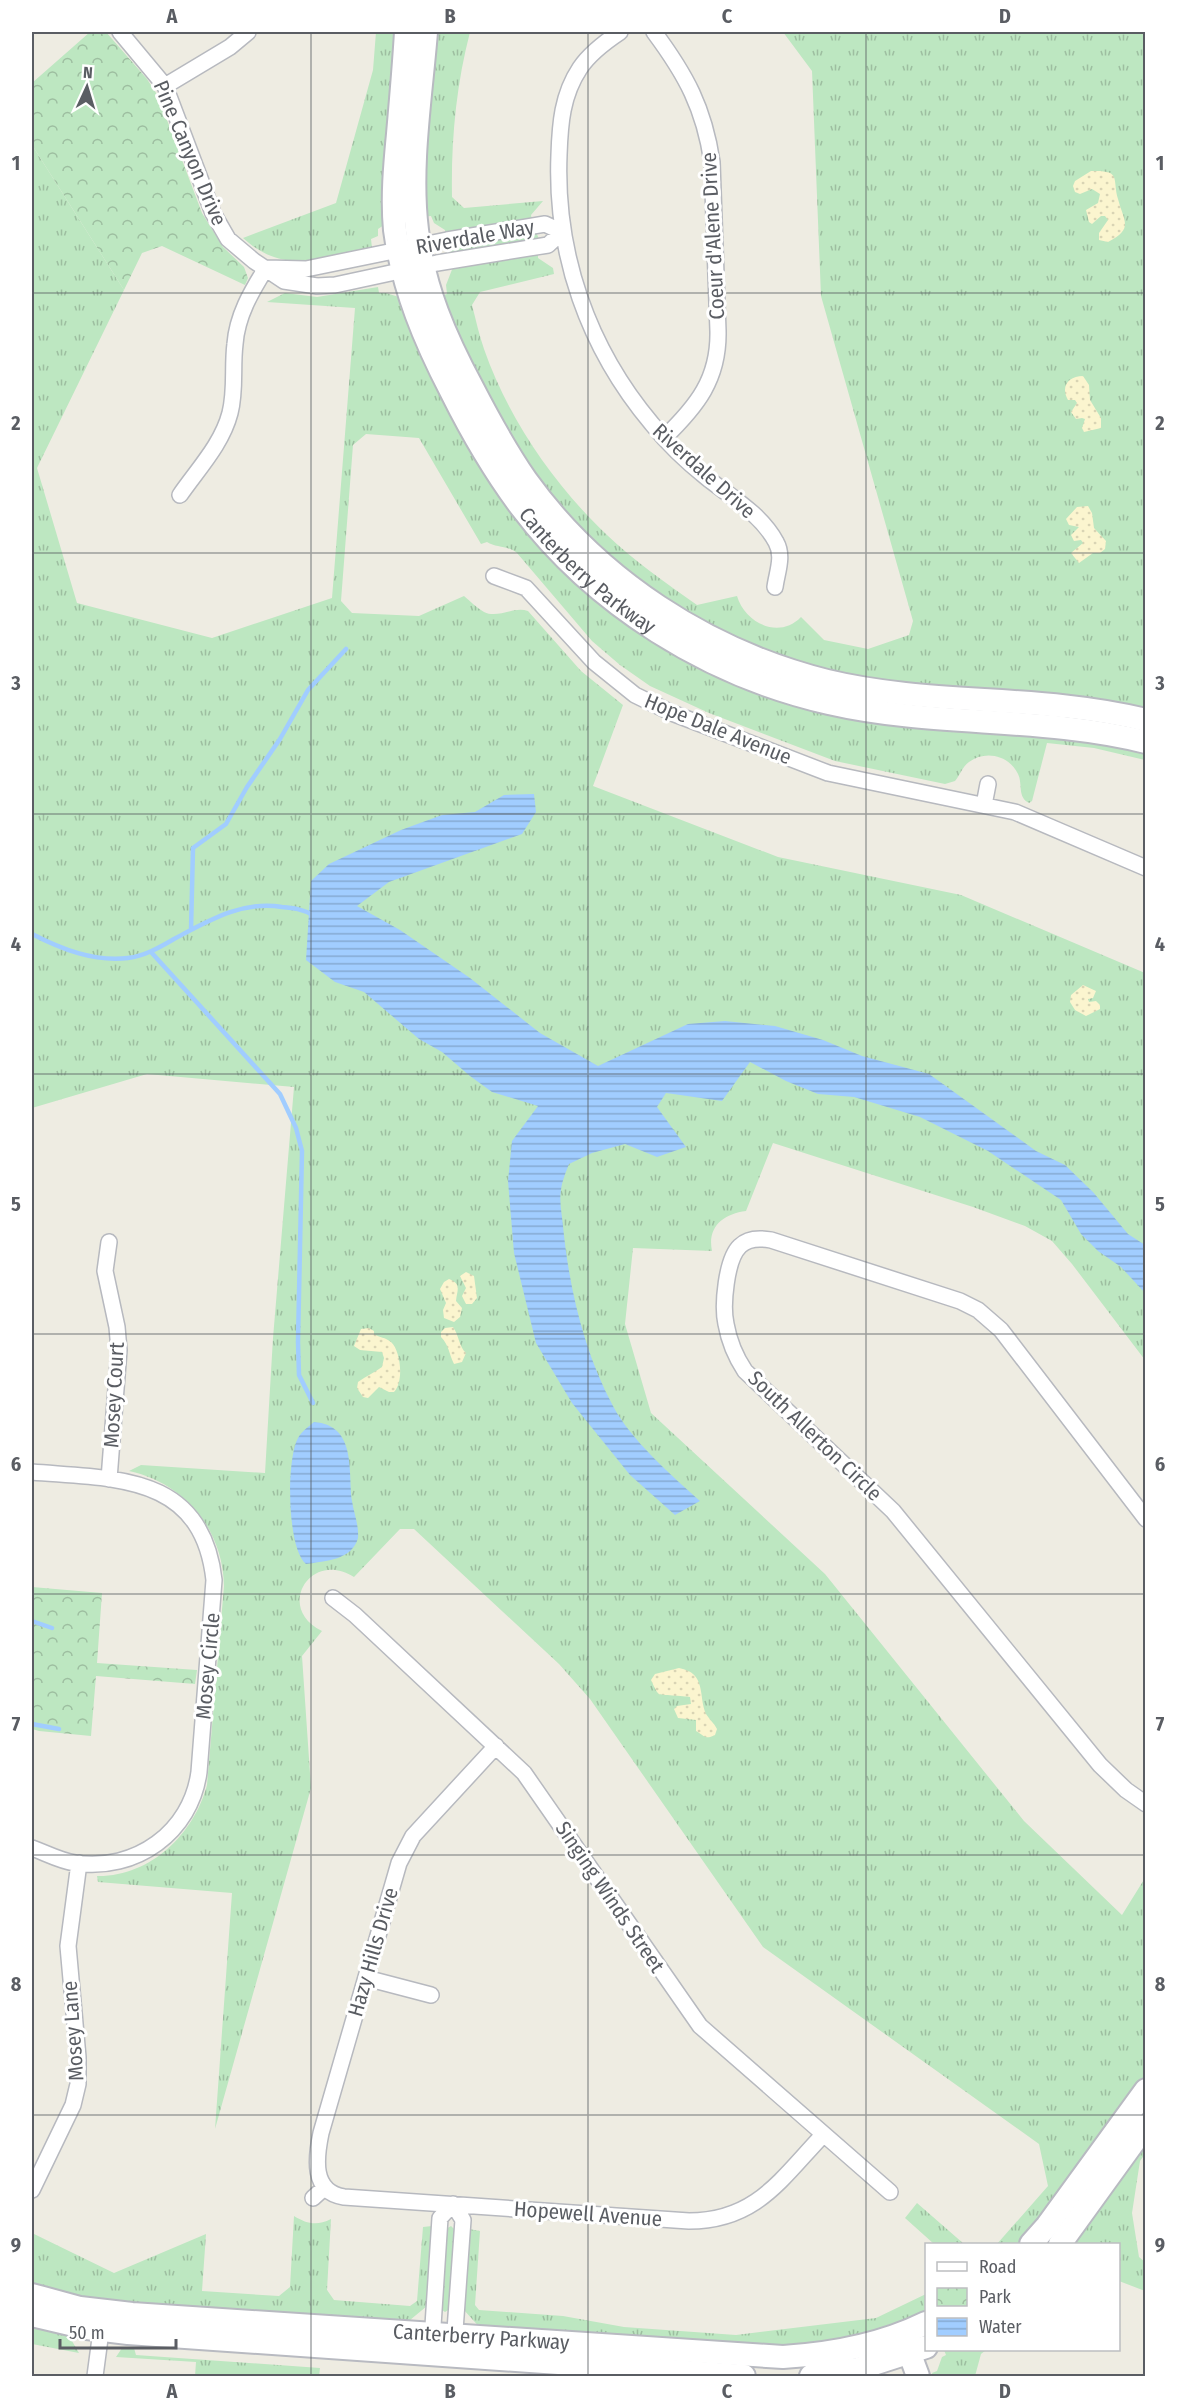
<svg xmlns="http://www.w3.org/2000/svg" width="1177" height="2408" font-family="'Fira Sans Condensed',sans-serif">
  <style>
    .grass { fill: url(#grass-tufts) }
    .sand { fill: url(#sand-dots) }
    .park { fill: url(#park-crowns) }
    .water { fill: url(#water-rules) }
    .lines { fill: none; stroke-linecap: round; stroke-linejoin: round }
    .stream { stroke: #a1cdff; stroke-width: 4.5 }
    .street-casing { stroke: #b7b9bf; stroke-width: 18 }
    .secondary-casing { stroke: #b8bac1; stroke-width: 26 }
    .street { stroke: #fff; stroke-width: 15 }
    .secondary { stroke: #fff; stroke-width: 22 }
    .grid { fill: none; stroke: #5a5d63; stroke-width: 1.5; stroke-opacity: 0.55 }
    .labels { text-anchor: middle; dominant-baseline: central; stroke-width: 6; stroke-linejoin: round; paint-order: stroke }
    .street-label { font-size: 21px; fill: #5a5d63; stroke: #fff }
    .neatline { fill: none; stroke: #5a5d63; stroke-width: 2 }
    .grid-label { font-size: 20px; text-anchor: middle; font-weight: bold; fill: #5a5d63 }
  </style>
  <defs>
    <pattern id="grass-tufts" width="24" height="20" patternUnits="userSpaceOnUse" patternTransform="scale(1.5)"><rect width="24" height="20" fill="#bde7c1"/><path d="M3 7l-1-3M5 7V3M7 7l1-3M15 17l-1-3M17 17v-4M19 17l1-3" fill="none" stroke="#9dbea0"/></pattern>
    <pattern id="sand-dots" width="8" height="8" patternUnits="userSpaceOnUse" patternTransform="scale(1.5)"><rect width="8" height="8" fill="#fbf5cf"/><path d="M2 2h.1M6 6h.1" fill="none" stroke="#d9d4b4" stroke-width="1.8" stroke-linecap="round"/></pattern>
    <pattern id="park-crowns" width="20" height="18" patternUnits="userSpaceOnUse" patternTransform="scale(1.5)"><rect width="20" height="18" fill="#bde7c1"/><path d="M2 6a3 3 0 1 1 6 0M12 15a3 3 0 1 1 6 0" fill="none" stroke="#9dbea0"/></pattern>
    <pattern id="water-rules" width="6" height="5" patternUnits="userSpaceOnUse" patternTransform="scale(1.5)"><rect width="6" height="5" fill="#a1cdff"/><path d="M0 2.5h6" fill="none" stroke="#86aad2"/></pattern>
  </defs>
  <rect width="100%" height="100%" fill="#eeece2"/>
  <path class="grass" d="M376,32H399L384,225L378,229V236L371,239L372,248C322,258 285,276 243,238L336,203L373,70Z
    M432,32H470C456,86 451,141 452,197L464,208L543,201L531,215L532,220L445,234V230L434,223L431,216L421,217Z
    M783,32H1145V714L933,689L812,670L691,619L590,543L527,469L437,297L447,294L446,285L453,267L538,253V258L553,268L554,274L480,292L472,305C476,320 479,335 484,349C508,418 554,485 607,535C634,561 666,583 697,605L737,596C745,623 779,640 801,617L824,640L868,649L909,635L913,621L821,296L812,71Z
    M32,145L124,290L37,468L77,603L212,638L332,598L355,308L267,302L285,293L317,297L378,287L379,293H386L402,298L552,553L918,722L1145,749V760L1094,748L1047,743L1032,801L1029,803C1017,797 1023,784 1018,774C1009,755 985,750 969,762C962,767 960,775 955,781L945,784L835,761L709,713L650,686L620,665L592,641L517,553C507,545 496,548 487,542L481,544L419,438L366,434L353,445L341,601L352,613L419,616L464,596C470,601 477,608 484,612C498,619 513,606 528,611L581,671L623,705L593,786L778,857L961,895L1145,973V1360L1072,1264L1052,1241L1025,1226L973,1207L773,1143L746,1211C723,1214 707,1227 712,1251L633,1248L625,1324L651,1413L825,1574L1024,1821L1122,1915L1145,1878V2080L1023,2244H997L1048,2186L1039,2144L763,1947L590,1699L559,1664L414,1529H400L354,1577C310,1549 275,1609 322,1631L302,1656L311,1788L215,2129L232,1893L98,1882L97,1876C150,1877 194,1834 207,1785L224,1586C223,1529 184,1483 129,1471L141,1465L265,1473L273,1338L294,1087L147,1074L32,1108Z
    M536,232L539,239L449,255L445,250L446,247Z
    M1145,2136V2154L1140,2161L1132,2213L1139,2257L1145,2262V2291L1119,2281L1118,2244H1067Z
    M917,2203L964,2244H934L905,2218Z
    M294,2216C307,2224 317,2226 331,2219L327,2290L334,2300L410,2306L417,2301L423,2227L432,2226L427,2306L404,2325L96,2301L32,2286V2233L114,2273L206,2234L202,2291L279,2296L290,2287Z
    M451,2226L455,2230L450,2309L445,2312L439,2308L446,2229Z
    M469,2229L480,2231L475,2305L479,2310L563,2316L624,2327L736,2335L876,2318L926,2294V2316L837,2346L738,2348L733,2342L624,2334L613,2339L483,2331L463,2309Z
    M32,2325L73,2335L72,2341L79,2353L32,2344Z
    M122,2348H134L136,2355L320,2368L319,2376H195L196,2362L116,2357Z
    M944,2350H986L981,2354L975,2376H933L932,2373L937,2371L942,2357L946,2355Z"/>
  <path class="sand" d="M1091,171C1122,170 1112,178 1118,199C1124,222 1134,228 1108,242L1099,240V233L1108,220L1105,216H1101L1092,224L1089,222L1086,210L1098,203L1100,194L1092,189L1080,194L1075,192L1073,186L1075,181Z
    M1083,376L1089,385L1090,400L1101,418V428L1084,432L1082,428L1085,419L1082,418L1076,419L1071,412L1077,403L1075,400H1068C1060,386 1069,376 1083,376Z
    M1088,506L1092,513L1094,528L1106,541L1105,549L1100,553H1093L1079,563L1071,553L1083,543L1081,540L1074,541L1071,535L1079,527L1069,525L1066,519L1077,507Z
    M1083,985L1096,991L1093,998L1088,999L1089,1002L1096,1001L1100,1005V1009L1086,1016L1075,1010L1070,1002L1071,995Z
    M466,1272L474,1276L477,1298L472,1304H466L462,1296L466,1288L460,1276Z
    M449,1279C462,1284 457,1290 456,1301L462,1308L460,1317L454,1322L444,1318L443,1310L446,1303L440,1289L444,1282Z
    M453,1327C459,1335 459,1347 466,1353L462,1362L454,1364C449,1354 449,1345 441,1337V1332L445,1328Z
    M369,1328L374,1331V1334C380,1338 385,1337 391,1342C401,1351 404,1382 394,1392H389L379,1387L368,1398L363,1397L357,1388L358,1382C366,1376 374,1373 382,1367L384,1358L382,1352L360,1350L354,1346L361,1329Z
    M679,1668C707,1673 698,1696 706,1714C709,1719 714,1723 717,1729L715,1735C705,1740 705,1736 696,1731V1720L678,1718L674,1709L677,1706L691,1704L690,1697C684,1696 660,1695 659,1694C656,1692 653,1684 651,1680L655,1674Z"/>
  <path class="park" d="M90,32H106L147,79L158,96L202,213L223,247L244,267L248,278L245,285L162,246L142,253L124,290L32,145V83Z
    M32,1587L102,1593L97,1663L197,1670L195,1684L96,1676L91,1736L39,1731L32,1729Z"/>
  <path class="water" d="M534,794L536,812L522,834L389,882L357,906L400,930L470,978L540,1033L598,1066L688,1024L725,1021L775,1026L823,1040L862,1056L929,1074L1036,1151L1065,1165L1093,1192L1128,1234L1145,1245V1293L1121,1267L1098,1251L1081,1234L1061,1200L988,1151L920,1117L854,1097L818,1094L786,1081L750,1062L722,1101L666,1093L657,1107L686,1147L657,1157L625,1144L592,1153L569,1164C566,1172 562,1181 561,1190C559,1201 562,1215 563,1226C569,1288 584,1352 613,1406C631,1440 671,1475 700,1501L675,1515L630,1475L572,1403L536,1343L514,1253L508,1181L512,1141L538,1106L492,1092L470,1076L442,1052L419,1039L364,992L335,982L306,960L311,881L329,864L401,830L442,815L475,812L504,795Z
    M314,1422C357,1425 348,1472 352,1501C354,1514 359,1525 358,1538C352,1560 326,1561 306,1564C287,1549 286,1460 298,1438C302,1431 308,1427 314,1422Z"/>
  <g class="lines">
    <path class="stream" d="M191,930L193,848L226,824L247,787L280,739L308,690L346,649
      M32,934C61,949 94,962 128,958C145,956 160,947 174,939C208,921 243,900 282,907C293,908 303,909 312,915
      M151,952L280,1094L296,1128L302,1151L298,1342L299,1375L313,1403
      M32,1621L52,1628
      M32,1724L59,1729"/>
    <g class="street-casing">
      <path id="street" d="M120,32L165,86L213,213L228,239L254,261L284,281L317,286L335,285L437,263L548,245L562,232L545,224L447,240L306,269L266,268
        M620,32C605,42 590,53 580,68C562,95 560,124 559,155C555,254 588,348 652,424C668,444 687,462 707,478C731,497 761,514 776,542C784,556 777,572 775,587
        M654,32C686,75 704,108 712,162L718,331C719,379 697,406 664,438
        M165,86L230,47L248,32
        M180,495C198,469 222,444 230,413C236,390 232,367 235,344C237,316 251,292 266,268
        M494,576L526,588L594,662L635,695L672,713L828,773L1015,812L1146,868
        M984,805L988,784
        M32,1472C114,1479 202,1473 214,1580L199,1772C191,1832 136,1872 75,1863C60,1861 46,1853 32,1848
        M109,1479L119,1350L117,1327L105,1271L109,1242
        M1146,1519L1001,1330L978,1310L960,1301L771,1240C760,1238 748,1238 740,1246C726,1259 722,1306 726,1324C729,1341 735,1356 745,1371L893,1511L1100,1765L1126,1790L1146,1804
        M333,1598L355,1615L524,1773L700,2026L890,2192
        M496,1746L413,1836L399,1863L321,2133C316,2157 311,2192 344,2197L689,2221C756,2221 781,2179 823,2135
        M366,1978L431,1995
        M32,2190L73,2105L78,2084V2057L68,1946L79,1863
        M313,2198L324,2188
        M432,2341L440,2218L453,2204L463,2220L454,2344
        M95,2376L101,2331"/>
    </g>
    <g class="secondary-casing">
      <g id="secondary">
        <path id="s1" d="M406,32C404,66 401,100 398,134C395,165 392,198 395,230C403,289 425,341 452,393C472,433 494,471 521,507C595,605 709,676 829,703C933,727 1042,716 1146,742"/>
        <path d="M426,32C421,95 409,167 417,230C423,287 446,339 473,389C489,420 506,451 526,480C598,580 707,651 827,681C931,706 1041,694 1146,720"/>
        <path d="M1031,2244L1047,2226L1146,2090"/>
        <path d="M1060,2244L1146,2125"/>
        <path id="s2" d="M32,2295L80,2308L132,2314L783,2357C833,2354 881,2345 926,2323"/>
        <path d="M32,2315L87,2328L128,2333L744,2376"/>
        <path d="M905,2341L918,2376"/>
        <path d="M811,2376L858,2369L926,2347"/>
      </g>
    </g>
    <use href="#street" class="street"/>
    <use href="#secondary" class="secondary"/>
  </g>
  <path class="grid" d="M311,32V2376M588,32V2376M866,32V2376M32,293H1146M32,553H1146M32,814H1146M32,1074H1146M32,1334H1146M32,1594H1146M32,1855H1146M32,2115H1146"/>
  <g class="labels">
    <g class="street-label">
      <text transform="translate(190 153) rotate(67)">Pine Canyon Drive</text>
      <text transform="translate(713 236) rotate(-93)">Coeur d'Alene Drive</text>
      <text transform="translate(475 237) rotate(-10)">Riverdale Way</text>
      <text transform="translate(704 471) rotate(42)">Riverdale Drive</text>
      <text stroke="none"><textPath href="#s1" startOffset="598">Canterberry Parkway</textPath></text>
      <text transform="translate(718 729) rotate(22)">Hope Dale Avenue</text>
      <text transform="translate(114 1395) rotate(-87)">Mosey Court</text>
      <text transform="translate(815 1436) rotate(44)">South Allerton Circle</text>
      <text transform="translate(208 1666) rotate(-85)">Mosey Circle</text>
      <text transform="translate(610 1897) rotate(56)">Singing Winds Street</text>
      <text transform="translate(373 1952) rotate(-74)">Hazy Hills Drive</text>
      <text transform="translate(73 2031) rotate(-94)">Mosey Lane</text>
      <text transform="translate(588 2214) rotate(4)">Hopewell Avenue</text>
      <text stroke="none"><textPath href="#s2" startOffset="452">Canterberry Parkway</textPath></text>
    </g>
  </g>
  <rect width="1177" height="2408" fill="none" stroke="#ffffff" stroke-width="66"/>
  <rect x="925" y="2243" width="195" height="108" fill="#ffffff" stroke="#bdbec1" stroke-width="1.5"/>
  <rect x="937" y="2262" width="30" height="9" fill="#ffffff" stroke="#bdbec1" stroke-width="1.5"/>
  <text x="979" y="2273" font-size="18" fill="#5a5d63">Road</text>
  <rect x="937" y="2288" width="30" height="18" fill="url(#park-crowns)" stroke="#bdbec1" stroke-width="1.5"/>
  <text x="979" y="2303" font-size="18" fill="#5a5d63">Park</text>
  <rect x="937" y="2318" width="30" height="18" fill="url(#water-rules)" stroke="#bdbec1" stroke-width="1.5"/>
  <text x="979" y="2333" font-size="18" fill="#5a5d63">Water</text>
  <g transform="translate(87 87) rotate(4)" stroke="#ffffff" stroke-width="4.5" paint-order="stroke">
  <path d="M0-4.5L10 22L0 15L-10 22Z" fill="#5a5d63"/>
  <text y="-9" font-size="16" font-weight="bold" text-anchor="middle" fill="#5a5d63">N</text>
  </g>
  <path d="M60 2339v9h116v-9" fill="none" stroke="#5a5d63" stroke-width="3"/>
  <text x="69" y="2339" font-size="18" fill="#5a5d63" stroke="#ffffff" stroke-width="4.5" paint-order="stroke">50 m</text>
  <rect x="33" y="33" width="1111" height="2342" class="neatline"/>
  <g class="grid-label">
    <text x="172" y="23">A</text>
    <text x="450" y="23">B</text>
    <text x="727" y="23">C</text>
    <text x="1005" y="23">D</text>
    <text x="16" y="170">1</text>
    <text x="1160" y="170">1</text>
    <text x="16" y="430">2</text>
    <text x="1160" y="430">2</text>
    <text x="16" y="690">3</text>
    <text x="1160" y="690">3</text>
    <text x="16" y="951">4</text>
    <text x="1160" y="951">4</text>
    <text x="16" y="1211">5</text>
    <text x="1160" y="1211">5</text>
    <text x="16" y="1471">6</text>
    <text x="1160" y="1471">6</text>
    <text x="16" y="1731">7</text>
    <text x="1160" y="1731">7</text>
    <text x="16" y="1991">8</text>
    <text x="1160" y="1991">8</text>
    <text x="16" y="2252">9</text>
    <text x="1160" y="2252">9</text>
    <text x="172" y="2398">A</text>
    <text x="450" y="2398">B</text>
    <text x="727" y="2398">C</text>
    <text x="1005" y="2398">D</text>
  </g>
</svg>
